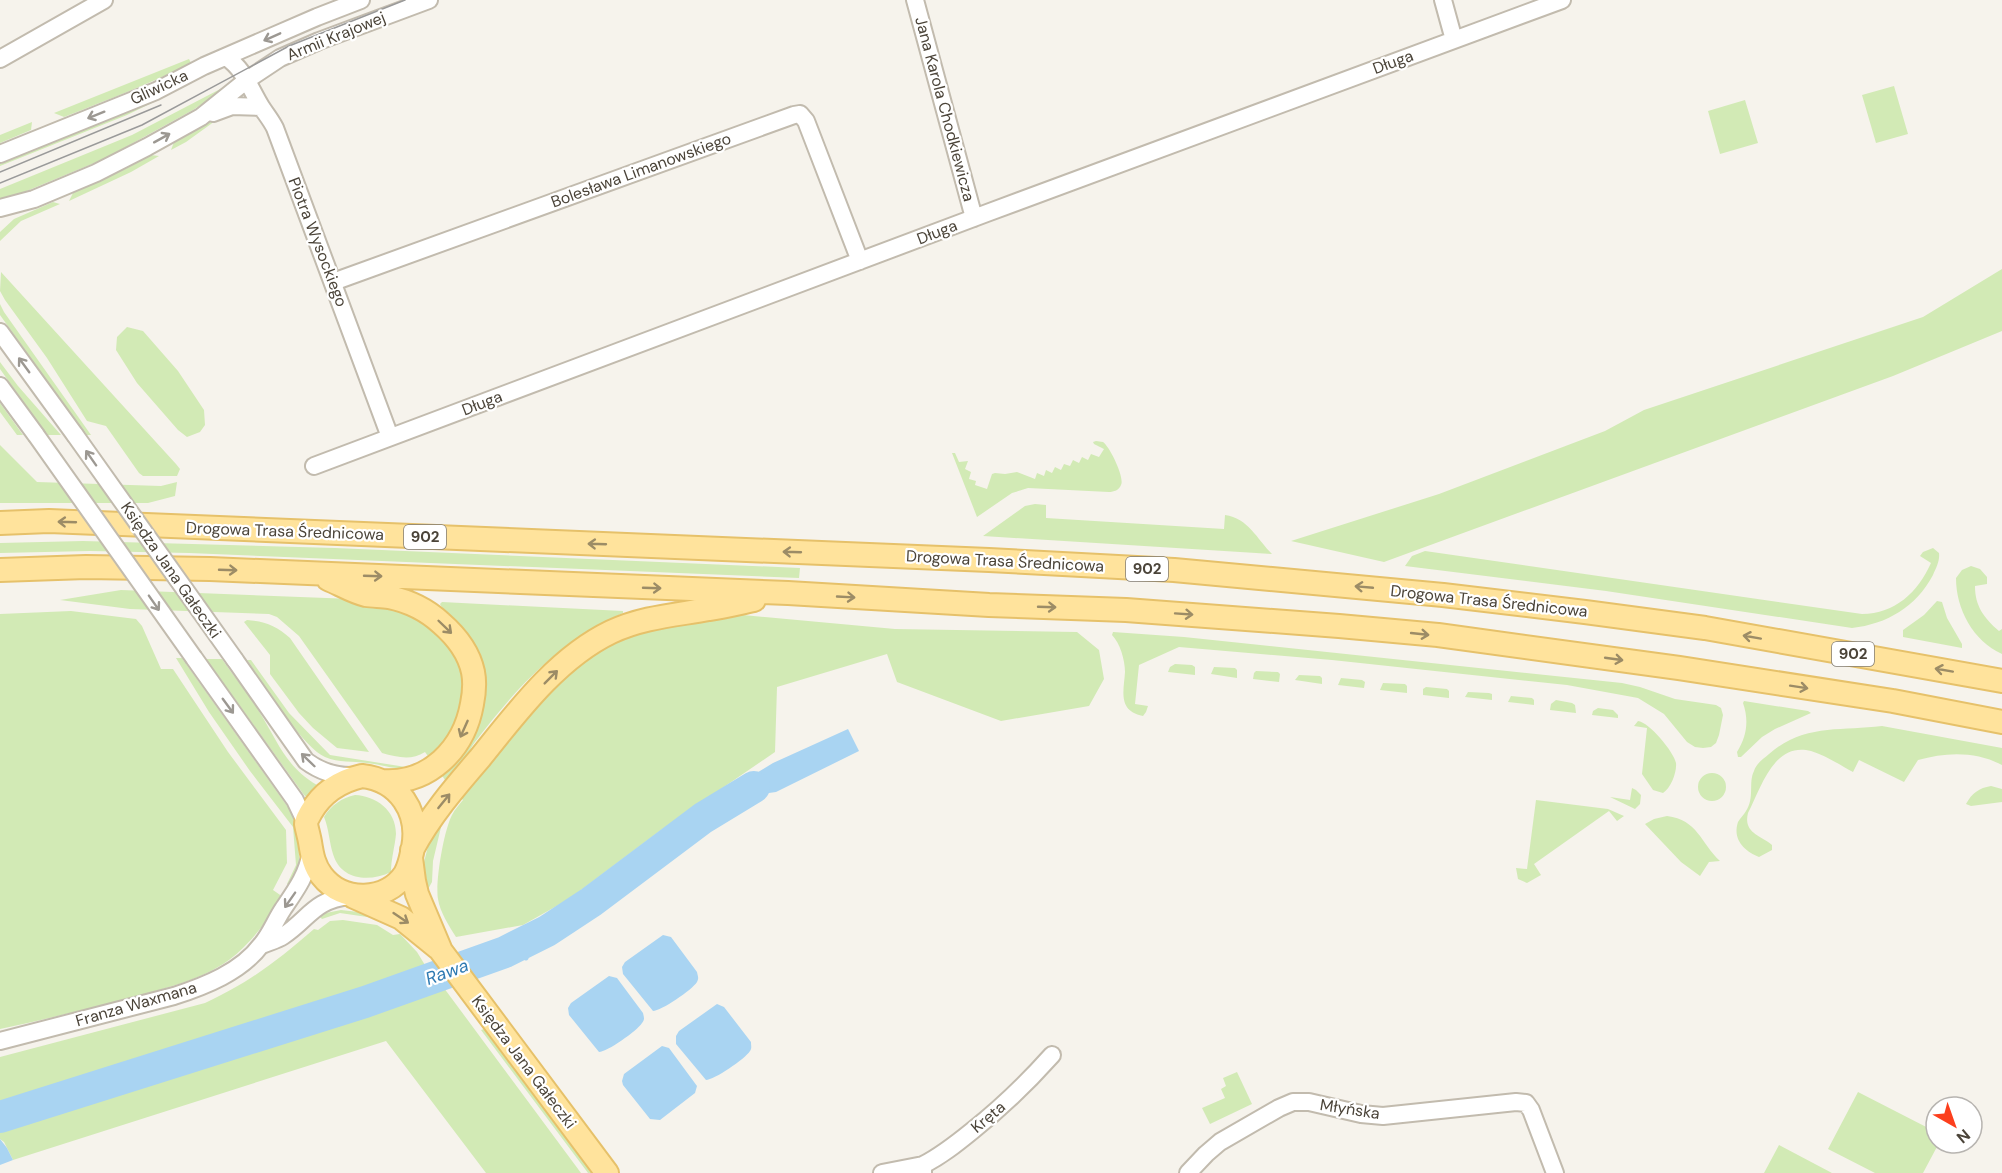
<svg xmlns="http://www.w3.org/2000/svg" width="2002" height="1173" font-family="'DM Sans',sans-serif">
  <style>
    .green { fill: #d2eab5 }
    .water { fill: #a9d4f2 }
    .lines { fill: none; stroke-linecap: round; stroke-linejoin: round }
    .stream { stroke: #a9d4f2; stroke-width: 5 }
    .river { stroke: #a9d4f2; stroke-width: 32 }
    .minor-casing { stroke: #c2bbae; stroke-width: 20 }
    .major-casing { stroke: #e6c16a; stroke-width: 26 }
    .minor { stroke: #fff; stroke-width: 16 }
    .major { stroke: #ffe39c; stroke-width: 22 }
    .tram { stroke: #9a9a9a; stroke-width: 1.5 }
    .minor-bridge-casing { stroke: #c2bbae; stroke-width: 20; stroke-linecap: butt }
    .minor-bridge { stroke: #fff; stroke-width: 16 }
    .oneway { stroke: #9c9892 }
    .oneway2 { stroke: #9c8c66 }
    .labels { text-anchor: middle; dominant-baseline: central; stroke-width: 4.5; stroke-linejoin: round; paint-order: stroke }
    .shield { fill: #fff; stroke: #817c74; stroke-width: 1.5 }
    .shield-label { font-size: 15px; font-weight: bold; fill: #4b4439 }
    .street-label { font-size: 16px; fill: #4b4439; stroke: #fff }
    .water-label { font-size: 18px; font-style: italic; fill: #2e7ab2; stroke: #fff }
  </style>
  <rect width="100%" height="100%" fill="#f6f3ec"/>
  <path class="green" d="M189,59L191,63C150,84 107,100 64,117L54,113Z
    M228,85L229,86L193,110L104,159L0,202V189L132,135Z
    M1894,86L1908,134L1876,143L1862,95Z
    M160,99L127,115L0,166V164Z
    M1745,100L1758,143L1720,154L1708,111Z
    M222,116L186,142L171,150L174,142Z
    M32,122L31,130L0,143V135Z
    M151,155L159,156L131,172L69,201L73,193L127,168Z
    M53,202L60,204L21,221L0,241V232L14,219Z
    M2002,269V331L1893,376L1384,562L1291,541L1439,494L1605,431L1644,410L1923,317Z
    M1,272L176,464L180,469L177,476H143L139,473L106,426L87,421L47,358L5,300L0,291Z
    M0,304L4,312L91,435H86L0,315Z
    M127,327L143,331L178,371L204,410L205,425L200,432L187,437L178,430L137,383L116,350L117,337Z
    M0,362L18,386L61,435H47L0,369Z
    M0,403L23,435H17L0,412Z
    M1096,441L1103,442C1110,447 1125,478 1121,485C1119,490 1114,492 1109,492L1028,488L1012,493L977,517L952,453H955L959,462L968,461L965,469L971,472L969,479L976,481L975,485L987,489L992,474L995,473L1005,474L1017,472L1035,479L1037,473L1044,476L1046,470L1052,473L1055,467L1061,470L1064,464L1070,466L1073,460L1079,463L1082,457L1088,460L1091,454L1099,457L1104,449L1094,444L1093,442Z
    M0,445L37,482L161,486L177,482L175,496L148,503H0Z
    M1035,504L1046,505V518L1224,529L1225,515C1248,518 1257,539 1272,554L983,536L1025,506Z
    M83,541L335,548L800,568L799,578L189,553L90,551L0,553V543Z
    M1933,548L1939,553C1940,561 1936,568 1933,575C1916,607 1887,624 1852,628L1606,591L1405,566L1412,556L1425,551L1862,614C1895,614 1918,592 1931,563L1920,556L1923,552Z
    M1971,566L1980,569L1987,577V584L1975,586C1975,606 1984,618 1999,631L2002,629V654C1973,641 1956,609 1956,578L1962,570Z
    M121,590L353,599L422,617L455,652L462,672L464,685L463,698L455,729L430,759L425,752C411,761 397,757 382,753L299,636L277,617L269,614L130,609L60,600Z
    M1937,601L1942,602L1947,618L1962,644V648L1903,637V630L1924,615Z
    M442,602L623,611V613C559,641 516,688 475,742C468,751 466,762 460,771C457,777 453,781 449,786L441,774L460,756L470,640L461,626L441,606L440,604Z
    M71,611L136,619L142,626L161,669H173L228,752L286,830L287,863L273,890L283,897C268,920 251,943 229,960C198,982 161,989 126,999C84,1010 42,1020 0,1029V614Z
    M743,615L895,629L1077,632L1099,650L1104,679L1089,706L1001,721L897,682L887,654L777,687L775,752L661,830L569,899L523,925L456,937C449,926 440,912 438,899C435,882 444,830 452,815C455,809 459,805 463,800L457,795L553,682L617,636L706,616Z
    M247,620C264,621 277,626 290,638L369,752L337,748L313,728L299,713L270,674V655L244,622Z
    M1113,632L1184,637L1622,683L1640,687L1675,699L1716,705L1721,708L1723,715L1719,735L1716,743L1711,747L1703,748L1695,747L1687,742L1664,714L1638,698L1567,685L1332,660L1179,647L1139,665L1135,704L1148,706L1146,712L1143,716C1117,711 1124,690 1125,672C1125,660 1120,643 1112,635Z
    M176,658H182L290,810C297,825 301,853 298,868C296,874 292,880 289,885L287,884L296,865L293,827L250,771L209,712Z
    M206,659H222C234,677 249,694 260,713C278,742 286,767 317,785L318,787L309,799L304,795Z
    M247,660H251L289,713L330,755L412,768C393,770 385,765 367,763C353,761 339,763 325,757C301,746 264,684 247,660Z
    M1175,664L1192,665L1195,667V675L1168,672L1170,667Z
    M1214,667L1235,668L1237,670V678L1211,674Z
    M1256,671L1278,672L1280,674L1279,682L1253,679L1254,673Z
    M1299,675L1320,676L1322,678V684L1295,680Z
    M1341,678L1362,680L1365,682L1364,688L1338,685Z
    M1383,683L1405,684L1407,686V693L1380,690Z
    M1426,687L1447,689L1449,691V698L1423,695V689Z
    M1468,692L1489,693L1492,694V700L1465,697Z
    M1511,696L1532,698L1534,700V705L1508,702Z
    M1556,700L1572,703L1575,705L1576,713L1550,710L1551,704Z
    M1744,701L1808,711L1811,713L1775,729L1762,737L1741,757H1738L1737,752C1747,736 1749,720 1743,703Z
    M1598,708L1613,710L1618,715V718L1592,715L1593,711Z
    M1638,721C1649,722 1674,752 1676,763C1677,772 1671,788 1663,793L1653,790L1642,774L1647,728L1634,726Z
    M1882,726L2002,748V765C1976,751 1946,752 1918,760L1904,782L1859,760L1853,772C1840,765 1825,755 1811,751C1774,741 1761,788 1748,813C1743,833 1760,835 1772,845V850L1759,857C1745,851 1732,840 1738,822C1740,818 1744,815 1746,811C1755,797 1748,783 1754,771C1756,764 1763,759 1769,754C1803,724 1840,731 1882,726Z
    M1698 787a14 14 0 1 1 28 0a14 14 0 1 1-28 0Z
    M1991,786L2002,789V802L1971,806L1966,804C1972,793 1979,788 1991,786Z
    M1632,788L1636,790L1641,795L1640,804L1635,809L1610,797L1630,800Z
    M355,795C376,796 396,810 396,834C395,846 391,859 391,872C370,882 341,881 333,854C329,841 329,829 324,817C331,805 342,798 355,795Z
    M1536,800L1608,809L1624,816L1617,821L1609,811L1534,864L1541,875L1527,883L1518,879L1516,868L1527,869Z
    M1667,816C1698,820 1700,842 1720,861L1709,862L1700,876L1681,862L1645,824L1654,819Z
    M442,823L433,861L432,882L427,891L423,876L424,862L432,831Z
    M341,910L376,914L374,918L340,913L322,919L320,917L326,913Z
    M343,920L377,925L393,935L400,934L417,952L428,970C289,1028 143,1066 0,1113V1057L205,1003C250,982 277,961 314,929L318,930L330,921Z
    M441,984L581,1173H486L386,1041L13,1160L4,1142L0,1139V1125L3,1123L197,1063Z
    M484,1029L505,1054L595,1173H588L481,1030Z
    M1237,1072L1252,1104L1210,1124L1202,1108L1225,1098L1221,1089L1226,1086L1223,1078Z
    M1858,1092L1936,1132V1143H1939L1923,1173H1875L1828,1149Z
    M1779,1145L1832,1173H1764Z"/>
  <path class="water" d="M848,729L859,751L776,792C755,794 737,801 719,811L717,806L750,777L773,763Z
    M663,935L671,937L697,972C698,977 699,978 697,982C692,990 661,1011 653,1011L623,974L622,967L625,962Z
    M609,976L617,978L643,1013C644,1018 645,1019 642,1023C637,1031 607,1052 599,1052L569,1015L568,1008L571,1003Z
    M717,1004L724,1007L751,1042C751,1046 752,1048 750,1051C745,1059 714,1080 706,1080L676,1044V1036L679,1031Z
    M662,1046L669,1048L697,1086L695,1093L660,1120L650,1119L623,1085L622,1081L624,1074Z
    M0,1139L7,1148L13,1160L0,1165Z"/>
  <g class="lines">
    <path class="stream" d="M505,952L517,953L526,958"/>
    <path class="river" d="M0,1117L365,1002L505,952L547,931L591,902L703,818L754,787"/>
    <g class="minor-casing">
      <path id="minor" d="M915,0L974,218
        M1443,0L1454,40
        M226,57C245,70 250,89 262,108C266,114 271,120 275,128L390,437
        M0,59L104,0
        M213,113L232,106L261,107
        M0,154L156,91L204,66L317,17L361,0
        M0,208L34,199L96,173L147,147L201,117L247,80L280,58L319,41L429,0
        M333,282L794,115L800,114L806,121L860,261
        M0,332L75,435
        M0,386L36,435
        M314,466L987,213L1562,0
        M194,658L295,800L306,823
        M235,660L306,761C321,772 336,777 355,776
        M262,945C269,942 277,940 283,936C310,918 313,900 350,896
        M0,1041L174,996C205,986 241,972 261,945C270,935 275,921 283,909C296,890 307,875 311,852
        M882,1173L923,1165
        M923,1173V1165C941,1156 956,1144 972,1131C1001,1108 1027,1083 1052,1055
        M1188,1173L1206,1154L1220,1142L1279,1108L1293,1102H1309L1361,1114L1383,1116L1516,1102L1526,1103L1531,1110L1555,1173"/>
    </g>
    <g class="major-casing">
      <path id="major" d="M0,523L49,521L989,560L1174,570L1443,595L1585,612L1705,628L2002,681
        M0,570L86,567L210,569L788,593L989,605L1126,610L1339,626L1438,635L1679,668L1893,701L2002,722
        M328,579C340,584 353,592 366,595C373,596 381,596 389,597C408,601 427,610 441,623C456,636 469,653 473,672C475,682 474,694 472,704C464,749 429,785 381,781
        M362,776C399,780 420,812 413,848C411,857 410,865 405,874C386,902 343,903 322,876C314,866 312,855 310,842C309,836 307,830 306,824C306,820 309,816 311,812C322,793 340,781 362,776Z
        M412,850C430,816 455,787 480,758C517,712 557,658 611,632C643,617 676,615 709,609C724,607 739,603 754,600
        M411,858L414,881L417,894L441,951L607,1173
        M354,897L401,918L438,948"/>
    </g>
    <use href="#minor" class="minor"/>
    <use href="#major" class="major"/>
    <path class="tram" d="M0,172L161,105
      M0,183L142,125L289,46L405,0"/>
    <g class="minor-bridge-casing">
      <path id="minor-bridge" d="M36,435L194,658
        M75,435L235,660"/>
    </g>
    <use href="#minor-bridge" class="minor-bridge"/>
  </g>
  <defs><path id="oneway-shaft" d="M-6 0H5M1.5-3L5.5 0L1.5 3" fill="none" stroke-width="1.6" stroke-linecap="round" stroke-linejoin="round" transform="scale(1.5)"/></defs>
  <g class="oneway">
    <use href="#oneway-shaft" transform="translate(272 37) rotate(156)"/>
    <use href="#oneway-shaft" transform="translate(96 115) rotate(158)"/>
    <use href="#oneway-shaft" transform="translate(162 138) rotate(-29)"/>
    <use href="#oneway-shaft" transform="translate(24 365) rotate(-126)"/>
    <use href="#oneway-shaft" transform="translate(91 458) rotate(-125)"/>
    <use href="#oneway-shaft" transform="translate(154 603) rotate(55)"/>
    <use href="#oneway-shaft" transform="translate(228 706) rotate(54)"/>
    <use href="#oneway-shaft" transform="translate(308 760) rotate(-136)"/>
    <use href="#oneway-shaft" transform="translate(290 900) rotate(125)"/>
  </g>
  <g class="oneway2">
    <use href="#oneway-shaft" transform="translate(67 522) rotate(-178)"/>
    <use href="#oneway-shaft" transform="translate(597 544) rotate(-178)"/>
    <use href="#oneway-shaft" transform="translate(792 552) rotate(-178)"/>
    <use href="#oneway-shaft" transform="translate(228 570) rotate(2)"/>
    <use href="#oneway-shaft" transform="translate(373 576) rotate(2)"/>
    <use href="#oneway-shaft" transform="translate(1364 587) rotate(-175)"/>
    <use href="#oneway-shaft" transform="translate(652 588) rotate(2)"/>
    <use href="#oneway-shaft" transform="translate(846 597) rotate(3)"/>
    <use href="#oneway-shaft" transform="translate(1047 607) rotate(2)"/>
    <use href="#oneway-shaft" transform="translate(1184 614) rotate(4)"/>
    <use href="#oneway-shaft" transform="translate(445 627) rotate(44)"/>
    <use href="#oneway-shaft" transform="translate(1420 634) rotate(6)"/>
    <use href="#oneway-shaft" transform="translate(1752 637) rotate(-170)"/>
    <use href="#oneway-shaft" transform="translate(1614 659) rotate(8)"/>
    <use href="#oneway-shaft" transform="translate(1944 670) rotate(-170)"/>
    <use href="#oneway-shaft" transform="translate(551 677) rotate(-45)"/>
    <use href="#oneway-shaft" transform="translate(1799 687) rotate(9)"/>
    <use href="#oneway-shaft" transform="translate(464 729) rotate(114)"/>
    <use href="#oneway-shaft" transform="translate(444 801) rotate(-51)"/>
    <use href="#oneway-shaft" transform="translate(401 918) rotate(34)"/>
  </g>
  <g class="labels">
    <g class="shield">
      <rect x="404" y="525" width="42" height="24" rx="4.5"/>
      <rect x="1126" y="557" width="42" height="24" rx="4.5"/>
      <rect x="1832" y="642" width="42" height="24" rx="4.5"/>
    </g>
    <g class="shield-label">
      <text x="425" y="537">902</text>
      <text x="1147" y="569">902</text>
      <text x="1853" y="654">902</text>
    </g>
    <g class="street-label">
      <text transform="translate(336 36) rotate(-22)">Armii Krajowej</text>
      <text transform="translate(1393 62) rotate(-20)">Długa</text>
      <text transform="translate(159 87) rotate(-25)">Gliwicka</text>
      <text transform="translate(945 109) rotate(75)">Jana Karola Chodkiewicza</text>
      <text transform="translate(641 170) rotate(-20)">Bolesława Limanowskiego</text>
      <text transform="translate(937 232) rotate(-21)">Długa</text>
      <text transform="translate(318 242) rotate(69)">Piotra Wysockiego</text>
      <text transform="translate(482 403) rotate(-21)">Długa</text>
      <text transform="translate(285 531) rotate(2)">Drogowa Trasa Średnicowa</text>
      <text transform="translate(1005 561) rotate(3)">Drogowa Trasa Średnicowa</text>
      <text transform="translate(171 570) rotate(55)">Księdza Jana Gałeczki</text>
      <text transform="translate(1489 601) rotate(6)">Drogowa Trasa Średnicowa</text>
      <text transform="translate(136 1004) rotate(-16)">Franza Waxmana</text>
      <text transform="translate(524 1062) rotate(53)">Księdza Jana Gałeczki</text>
      <text transform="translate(1350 1109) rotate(9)">Młyńska</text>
      <text transform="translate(988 1117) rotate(-40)">Kręta</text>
    </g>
    <g class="water-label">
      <text transform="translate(447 972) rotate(-20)">Rawa</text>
    </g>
  </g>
  <g transform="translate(1954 1125) rotate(140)"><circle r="28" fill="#ffffff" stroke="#b7b4b0" stroke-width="1.5"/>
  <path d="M0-4.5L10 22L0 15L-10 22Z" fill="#fc3f1d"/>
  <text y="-9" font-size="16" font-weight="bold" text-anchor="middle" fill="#4b4439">N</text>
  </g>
</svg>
